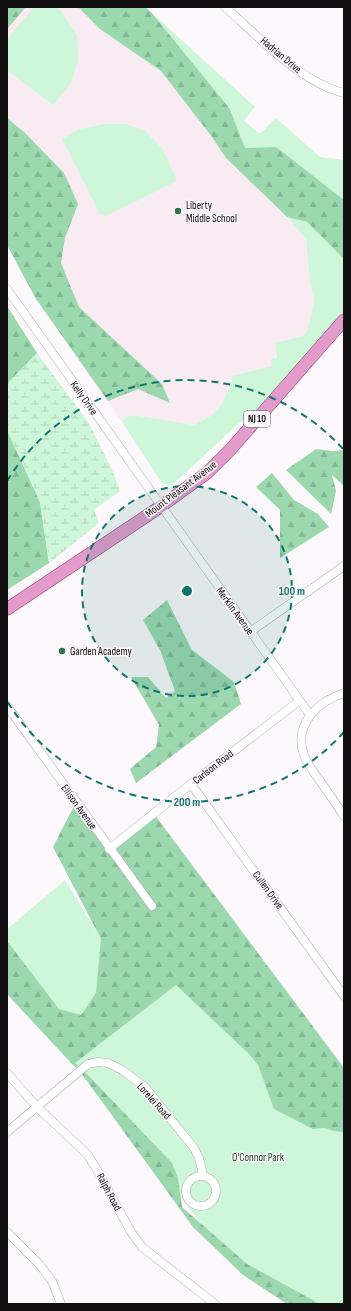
<svg xmlns="http://www.w3.org/2000/svg" width="351" height="1311" font-family="'Sofia Sans Condensed',sans-serif">
  <style>
    .built { fill: #f8ebf2 }
    .green { fill: #cef7da }
    .forest { fill: url(#forest-firs) }
    .wetland { fill: url(#wetland-marsh) }
    .lines { fill: none; stroke-linecap: round; stroke-linejoin: round }
    .minor-casing { stroke: #aeaaac; stroke-width: 9 }
    .primary-casing { stroke: #8c3e71; stroke-width: 13 }
    .minor { stroke: #fff; stroke-width: 8 }
    .primary { stroke: #e29bca; stroke-width: 12 }
    .ring { fill: none; stroke: #0f766e; stroke-width: 2; stroke-dasharray: 7 5 }
    .poi-dot { fill: #287a4b; stroke: #fdf8fb; stroke-width: 1.5 }
    .labels { text-anchor: middle; dominant-baseline: central; stroke-width: 3; stroke-linejoin: round; paint-order: stroke }
    .shield { fill: #fdf8fb; stroke: #575456; stroke-width: 1 }
    .shield-label { font-size: 10px; font-weight: bold; fill: #100e0f }
    .street-label { font-size: 11px; fill: #100e0f; stroke: #fdf8fb }
    .poi-label { font-size: 11px; fill: #100e0f; stroke: #fdf8fb; text-anchor: start }
    .park-label { font-size: 11px; fill: #17452a; stroke: #fdf8fb }
    .centre { fill: #0f766e; stroke: #fdf8fb; stroke-width: 2 }
    .ring-label { font-size: 12px; text-anchor: middle; font-weight: bold; fill: #0f766e; stroke: #fdf8fb; stroke-width: 3; stroke-linejoin: round; paint-order: stroke }
  </style>
  <defs>
    <pattern id="forest-firs" width="22" height="20" patternUnits="userSpaceOnUse"><rect width="22" height="20" fill="#9bd8ae"/><path d="M5 1l3.5 6h-7zM16 11l3.5 6h-7z" fill="#84b894"/></pattern>
    <pattern id="wetland-marsh" width="20" height="14" patternUnits="userSpaceOnUse"><rect width="20" height="14" fill="#cef7da"/><path d="M1 5h8M5 5V1M11 12h8M15 12V8" fill="none" stroke="#b0d3ba"/></pattern>
  </defs>
  <rect width="100%" height="100%" fill="#fdf8fb"/>
  <path class="built" d="M26,7H78L100,29L161,71L212,137L226,158L287,217L306,239L310,283L314,301L309,330L303,336L275,343L277,358L272,366L232,376L231,384L222,404L212,415L194,425L140,416H127L122,422L108,401L138,388L170,402L162,384L79,307L61,263L65,238L78,204L7,118V29Z"/>
  <path class="green" d="M34,7H56L62,12L77,35L78,60L71,83L53,105L7,70V39Z
    M151,12L255,107L244,121L260,134L276,118L320,157L344,160V200L276,148H245L230,109Z
    M105,124H125L144,130L163,149L177,181L106,216L100,214L62,139L80,129Z
    M287,217L307,222L344,259V313L257,409L237,425L171,486L162,483L122,422L127,416H140L194,425L212,415L222,404L231,384L232,376L272,366L271,359L277,358L275,343L303,336L308,330L314,301L310,283L306,239Z
    M65,880L101,939L175,966L344,1120V1304H289L243,1275L71,1062L7,939V929Z"/>
  <path class="forest" d="M7,7H26L7,29Z
    M78,7H145L151,12L230,109L245,148L276,147L344,200V259L307,222L287,217L226,158L212,137L161,71L100,29Z
    M7,118L24,132L64,173L78,204L65,238L61,263L79,307L162,384L170,403L138,389L108,401L36,299L7,245Z
    M7,306L37,353L7,384Z
    M7,430L40,502L49,563L7,590Z
    M316,449L332,451L344,450V486L332,475L336,491L331,514L286,470Z
    M272,473L294,500L318,514L329,527L280,558V510L256,487Z
    M167,600L192,650L234,682L241,704L136,783L130,769L156,747L159,725L131,677H148L166,698L175,691L160,650L143,620Z
    M76,802L110,849L154,814L344,1068V1132L334,1131L325,1128L313,1129L274,1109L258,1065L249,1054L176,985L75,1063L88,1075L172,1163L178,1178L182,1207L247,1264L320,1304H287L243,1275L193,1227L79,1070L71,1063L7,994V941L59,1009L81,1015L96,993L101,939L53,847Z"/>
  <path class="wetland" d="M37,353L89,423L114,474L120,491L94,510L99,523L49,563L40,502L7,430V384Z"/>
  <g class="lines">
    <g class="minor-casing">
      <path id="minor" d="M225,7C259,37 300,82 344,93
        M7,289L310,715
        M250,632L344,566
        M344,693C318,701 293,725 304,755C307,764 314,772 320,781C328,792 336,804 344,816
        M7,706L152,906
        M191,784L344,996
        M109,849L191,784L299,701
        M7,1073L37,1107L87,1154L96,1168L131,1232L142,1247L215,1304
        M7,1132L88,1064L98,1062L108,1063L122,1070L145,1087L194,1148L199,1158L203,1175
        M186 1191a15 15 0 1 1 30 0a15 15 0 1 1-30 0Z
        M7,1232L39,1264L52,1281L61,1304"/>
    </g>
    <g class="primary-casing">
      <path id="primary" d="M7,609L160,507L207,473L230,450L344,320"/>
    </g>
    <use href="#minor" class="minor"/>
    <use href="#primary" class="primary"/>
  </g>
  <circle cx="187" cy="591" r="105" fill="#0f766e" fill-opacity=".12"/>
  <g class="ring">
    <circle cx="187" cy="591" r="105"/>
    <path d="M344 732A211 211 0 0 1 7 701M7 481A211 211 0 0 1 344 450"/>
  </g>
  <g class="poi-dot">
    <circle cx="178" cy="211" r="4"/>
    <circle cx="62" cy="651" r="4"/>
  </g>
  <g class="labels">
    <rect class="shield" x="244" y="411" width="26" height="16" rx="3"/>
    <g class="shield-label">
      <text x="257" y="419">NJ 10</text>
    </g>
    <g class="street-label">
      <text transform="translate(281 55) rotate(40)">Hadrian Drive</text>
      <text transform="translate(84 398) rotate(55)">Kelly Drive</text>
      <text transform="translate(181 489) rotate(-37)">Mount Pleasant Avenue</text>
      <text transform="translate(235 611) rotate(54)">Merklin Avenue</text>
      <text transform="translate(213 767) rotate(-38)">Carlson Road</text>
      <text transform="translate(79 807) rotate(54)">Ellison Avenue</text>
      <text transform="translate(268 890) rotate(54)">Cullen Drive</text>
      <text transform="translate(154 1101) rotate(48)">Lorelei Road</text>
      <text transform="translate(109 1192) rotate(62)">Ralph Road</text>
    </g>
    <g class="poi-label">
      <text x="186" y="205">Liberty<tspan x="186" dy="13">Middle School</tspan></text>
      <text x="70" y="651">Garden Academy</text>
    </g>
    <g class="park-label">
      <text x="258" y="1157">O'Connor Park</text>
    </g>
  </g>
  <circle cx="187" cy="591" r="6" class="centre"/>
  <g class="ring-label">
    <text x="292" y="595">100 m</text>
    <text x="187" y="806">200 m</text>
  </g>
  <rect width="351" height="1311" fill="none" stroke="#100e0f" stroke-width="16"/>
</svg>
